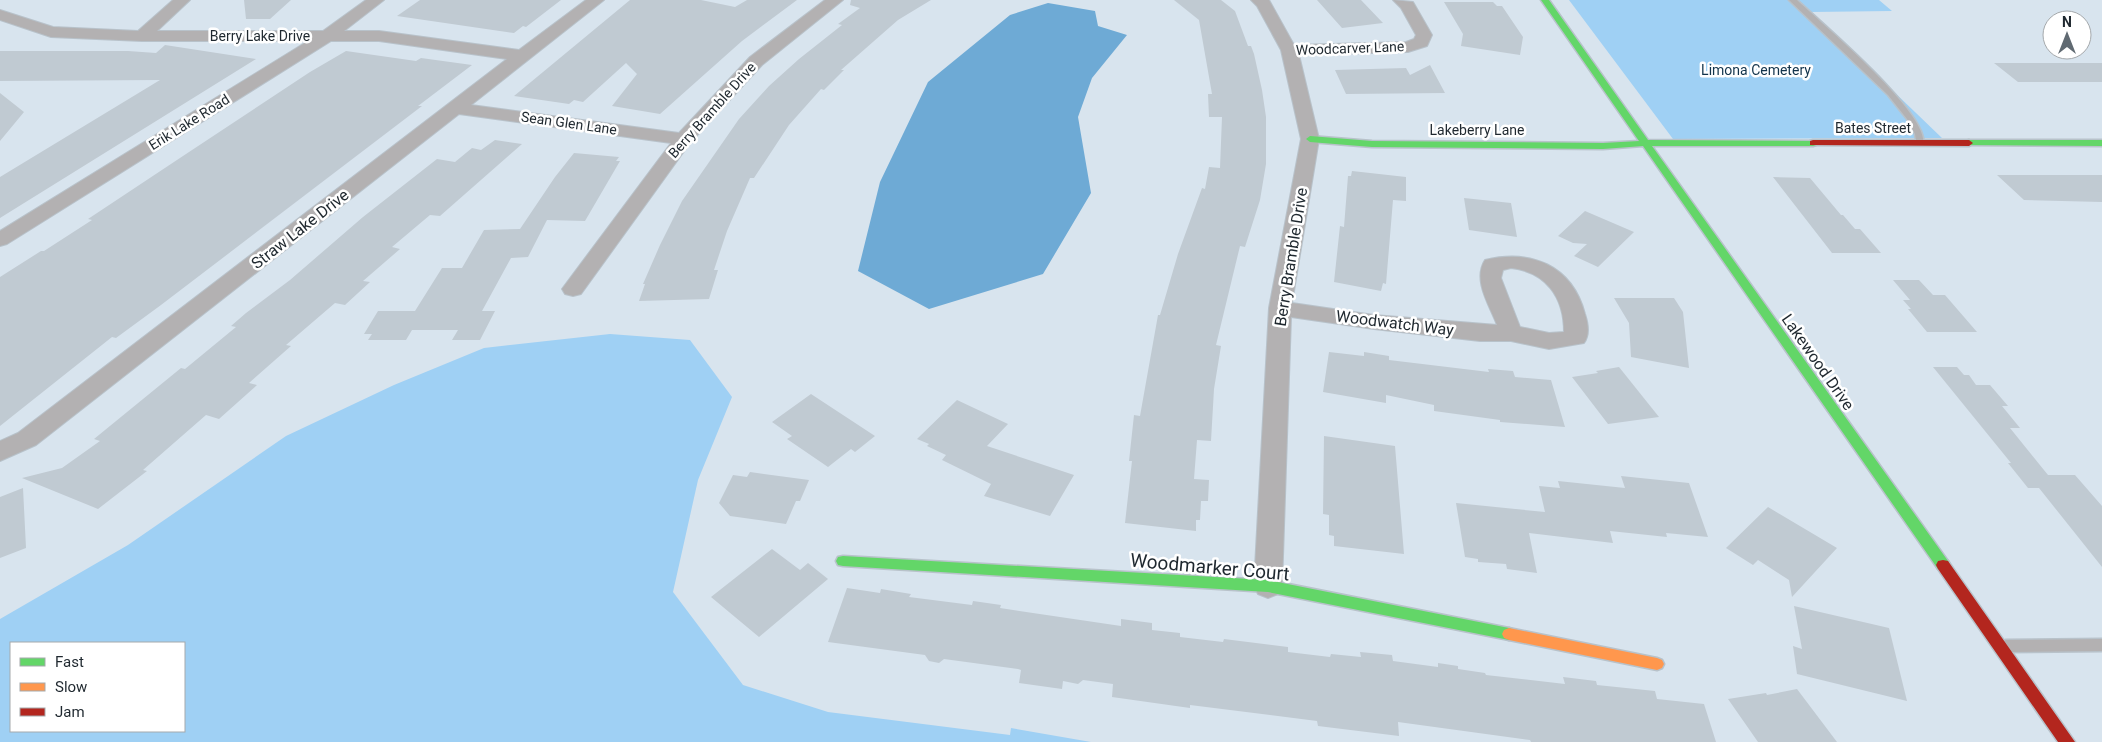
<svg xmlns="http://www.w3.org/2000/svg" width="2102" height="742" font-family="Roboto,sans-serif">
  <style>
    .green { fill: #9fd0f4; fill-rule: evenodd }
    .water { fill: #6eaad5 }
    .building { fill: #c0cad2 }
    .lines { fill: none; stroke-linecap: round; stroke-linejoin: round }
    .lane-casing { stroke: #b8c2ca; stroke-width: 3 }
    .street-casing { stroke: #b8c2ca; stroke-width: 2 }
    .fast-casing { stroke: #b8c2ca; stroke-width: 3 }
    .slow-casing { stroke: #b8c2ca; stroke-width: 3 }
    .jam-casing { stroke: #b8c2ca; stroke-width: 3 }
    .lane { fill: #b3b1b2; fill-rule: evenodd }
    .street { fill: #b3b1b2; fill-rule: evenodd }
    .fast { fill: #63d668; fill-rule: evenodd }
    .slow { fill: #ff974d; fill-rule: evenodd }
    .jam { fill: #b3261e; fill-rule: evenodd }
    .labels { text-anchor: middle; dominant-baseline: central; stroke-width: 5; stroke-linejoin: round; paint-order: stroke }
    .far-street-label { font-size: 14px; fill: #1f282f; stroke: #fff }
    .far-park-label { font-size: 14px; fill: #11334b; stroke: #fff }
    .street-label { font-size: 16px; fill: #1f282f; stroke: #fff }
    .near-street-label { font-size: 19px; fill: #1f282f; stroke: #fff }
  </style>
  <rect width="100%" height="100%" fill="#d8e4ee"/>
  <path class="green" d="M1569,0H1879L1892,11L1811,12L1942,138L1673,139Z
    M610,334L690,340L732,397L698,480L673,592L743,685L828,712L1010,735L1011,728L1091,742H0V619L128,545L286,436L394,385L484,348ZM11,643H184V731H11Z"/>
  <path class="water" d="M1048,3L1095,11L1098,26L1127,35L1092,78L1078,117L1091,193L1043,274L929,309L858,271L880,182L928,82L1010,15Z"/>
  <path class="building" d="M244,0H291L270,19H246Z
    M420,0H561L526,27L523,26L514,33L397,16Z
    M630,0H701L735,7L747,0H797L742,41L660,114L612,106L637,74L626,63L583,102L574,100L569,104L514,96Z
    M851,0H931L898,20L841,70H844L824,90L821,89L789,125L754,178H750L727,231L714,270H718L709,299L639,301L645,284H643L660,245L682,201L739,119L769,86L799,59L842,25L838,24L860,8L850,5Z
    M1174,0H1221L1235,11L1248,46H1251L1254,54L1262,90L1266,117V164L1260,200L1245,247L1240,246L1216,345L1221,346L1214,389L1211,441L1197,440L1194,479L1209,480L1208,501H1201L1200,520H1196V531L1125,523L1132,461H1129L1134,415L1140,416L1158,315H1160L1178,254L1202,188L1205,189L1209,167L1220,168L1222,117H1209L1208,94H1212L1199,20Z
    M1317,0H1361L1383,23L1342,28Z
    M1444,2H1493L1497,6H1502L1523,37L1520,55L1461,46L1463,34Z
    M165,45L256,59L0,218V177L160,80L0,81V51H128L156,53Z
    M346,51L416,61L421,58L472,65L418,106H422L161,305L116,338L112,337L0,426V277L41,251H44L92,220L88,219L186,154L310,72Z
    M1994,63H2102V82H2018Z
    M1430,65L1445,93L1346,94L1335,70L1406,68L1410,75Z
    M0,93L24,112L0,141Z
    M495,140L522,144L440,216L430,215L392,247L400,249L363,281L370,282L345,305L335,303L286,345L291,346L249,383L257,385L219,419L206,415L143,470L147,471L98,509L22,478L62,468L100,441L94,439L181,368L185,369L236,327L231,326L246,313L290,280L363,217L437,159L455,162L472,148L481,150Z
    M574,153L619,157L616,161H620L585,221L547,220L528,257L511,258L482,311H495L480,340H452L458,330H412L406,340H368L372,334H364L378,311H415L442,268H462L484,230L520,229L555,177Z
    M1352,171L1406,177V201L1393,200L1386,284L1383,283L1381,291L1334,282L1340,226L1344,227L1348,176H1351Z
    M1997,175H2102V202L2024,200Z
    M1773,177L1810,178L1841,215H1843L1855,229H1860L1881,253H1832Z
    M1464,198L1511,203L1517,237L1469,230Z
    M1585,211L1634,232L1598,267L1574,256L1587,244L1573,243L1558,236Z
    M1893,280H1919L1933,295H1945L1977,332H1927L1908,309H1911L1903,300H1910Z
    M1614,298H1674L1683,312L1689,368L1631,357L1629,323Z
    M1329,352L1364,356V352L1389,356V360L1489,372L1488,369L1513,371L1515,377L1551,380L1565,427L1500,422V420L1434,411V405L1386,395V403L1323,392Z
    M1619,367L1659,417L1608,424L1572,377L1598,373L1596,371Z
    M1933,367H1957L1964,375H1969L1976,385H1990L2008,406H2002L2020,428H2010L2048,475H2075L2102,506V567L2039,488H2028L2008,463H2011Z
    M811,394L875,436L855,452L851,449L828,467L787,439L792,436L772,422Z
    M957,400L1008,424L987,446L1074,475L1050,516L984,496L991,484L942,460L946,455L927,446L929,444L917,439Z
    M1324,436L1395,446L1404,554L1334,546V536L1329,535V515L1323,514Z
    M750,472L809,480L800,501H796L786,524L730,516L719,503L733,475L747,477Z
    M1621,476L1689,483L1708,537L1666,533L1667,537L1610,531L1613,543L1529,533L1537,573L1507,569L1506,564L1478,562V559L1465,557L1456,503L1545,512L1539,486L1560,488L1558,481L1625,488Z
    M23,488L26,548L0,558V497Z
    M1768,507L1837,548L1792,597L1789,580L1758,560L1753,565L1726,548Z
    M772,549L800,570L808,563L828,579L759,637L711,597Z
    M847,588L880,593L881,589L911,594L909,597L972,605L973,601L1001,605L1000,608L1121,626V619L1152,623V630L1180,633V637L1223,642L1224,639L1288,647V652L1330,657L1331,654L1361,657L1360,652L1392,655L1393,661L1438,667V663L1458,666V669L1485,673L1486,675L1565,684L1563,677L1596,681L1597,685L1655,691L1657,699L1704,704L1716,742H1531L1530,740L1398,722L1399,736L1318,726L1317,721L1190,705V708L1112,697L1113,684L1083,680L1078,684L1063,681L1062,689L1019,683L1021,670L1018,669L944,659L939,663L929,661L925,655L828,642Z
    M1794,606L1889,628L1907,701L1797,674L1793,646L1802,649Z
    M1797,689L1837,742H1758L1728,699L1766,693L1767,695Z"/>
  <g class="lines">
    <g class="lane-casing">
      <path id="lane" d="M1789,0H1797C1820,22 1932,116 1923,145H1917L1915,134L1907,119L1888,95Z
        M2102,639V651L2006,652L2001,650L1999,646L2001,642L2006,640Z"/>
    </g>
    <g class="street-casing">
      <path id="street" d="M173,0H190L157,31H323L366,0H384L344,31H379L519,50L586,0H604L471,105L679,133L750,57L825,0H843L762,65L690,143L581,294L573,296L565,294L562,289L671,143L459,114L36,445L0,461V441L18,433L507,59L379,41H331L7,244L0,246V231L308,41H142L51,37L0,20V10L53,27L138,31Z
        M1251,0H1269L1294,45L1406,42L1414,39L1416,35L1401,8L1393,0L1413,2L1432,35L1427,46L1408,52L1299,55L1319,139L1292,303L1374,315L1497,325C1490,306 1472,280 1485,260C1531,249 1572,265 1585,314C1588,323 1590,335 1584,343L1549,349L1511,341H1480L1374,329L1291,317L1282,586L1278,594L1268,598L1258,594L1254,586L1269,308L1301,139L1281,50L1257,6ZM1511,268C1546,272 1564,297 1564,332L1549,333L1520,327L1501,278L1503,270Z"/>
    </g>
    <g class="fast-casing">
      <path id="fast" d="M1541,0H1549L1648,140L1816,141V145L1813,146H1652L1948,561L1950,565L1948,569L1943,570L1938,569L1643,146L1603,149L1372,147L1310,142L1306,139L1310,136L1372,141L1603,143L1639,141Z
        M1969,140H2102V146L1966,145V141Z
        M843,556L1268,580L1509,628L1514,630L1516,634L1514,638L1509,640L1268,592L843,566L838,565L836,561L838,557Z"/>
    </g>
    <g class="slow-casing">
      <path id="slow" d="M1509,628L1657,658L1662,660L1664,664L1662,668L1657,670L1509,640L1504,638L1502,634L1504,630Z"/>
    </g>
    <g class="jam-casing">
      <path id="jam" d="M1813,140H1969L1973,143L1969,146L1810,145V141Z
        M1943,560L1948,561L2075,742H2058L1938,569L1936,565L1938,561Z"/>
    </g>
    <use href="#lane" class="lane"/>
    <use href="#street" class="street"/>
    <use href="#fast" class="fast"/>
    <use href="#slow" class="slow"/>
    <use href="#jam" class="jam"/>
  </g>
  <g class="labels">
    <g class="far-street-label">
      <text x="260" y="36">Berry Lake Drive</text>
      <text transform="translate(1350 48) rotate(-2)">Woodcarver Lane</text>
      <text transform="translate(712 110) rotate(-48)">Berry Bramble Drive</text>
      <text transform="translate(189 122) rotate(-32)">Erik Lake Road</text>
      <text transform="translate(569 123) rotate(8)">Sean Glen Lane</text>
      <text x="1873" y="128">Bates Street</text>
      <text x="1477" y="130">Lakeberry Lane</text>
    </g>
    <g class="far-park-label">
      <text x="1756" y="70">Limona Cemetery</text>
    </g>
    <g class="street-label">
      <text transform="translate(300 229) rotate(-38)">Straw Lake Drive</text>
      <text transform="translate(1291 257) rotate(-81)">Berry Bramble Drive</text>
      <text transform="translate(1395 323) rotate(7)">Woodwatch Way</text>
      <text transform="translate(1818 362) rotate(55)">Lakewood Drive</text>
    </g>
    <g class="near-street-label">
      <text transform="translate(1210 567) rotate(5)">Woodmarker Court</text>
    </g>
  </g>
  <rect x="10" y="642" width="175" height="90" fill="#ffffff" stroke="#a5a9ac"/>
  <rect x="20" y="658" width="25" height="8" fill="#63d668" stroke="#a5a9ac"/>
  <text x="55" y="667" font-size="15" fill="#1f282f">Fast</text>
  <rect x="20" y="683" width="25" height="8" fill="#ff974d" stroke="#a5a9ac"/>
  <text x="55" y="692" font-size="15" fill="#1f282f">Slow</text>
  <rect x="20" y="708" width="25" height="8" fill="#b3261e" stroke="#a5a9ac"/>
  <text x="55" y="717" font-size="15" fill="#1f282f">Jam</text>
  <g transform="translate(2067 35)"><circle r="24" fill="#ffffff" stroke="#a5a9ac"/>
  <path d="M0-4L9 19L0 12L-9 19Z" fill="#606a72"/>
  <text y="-8" font-size="14" font-weight="bold" text-anchor="middle" fill="#1f282f">N</text>
  </g>
</svg>
